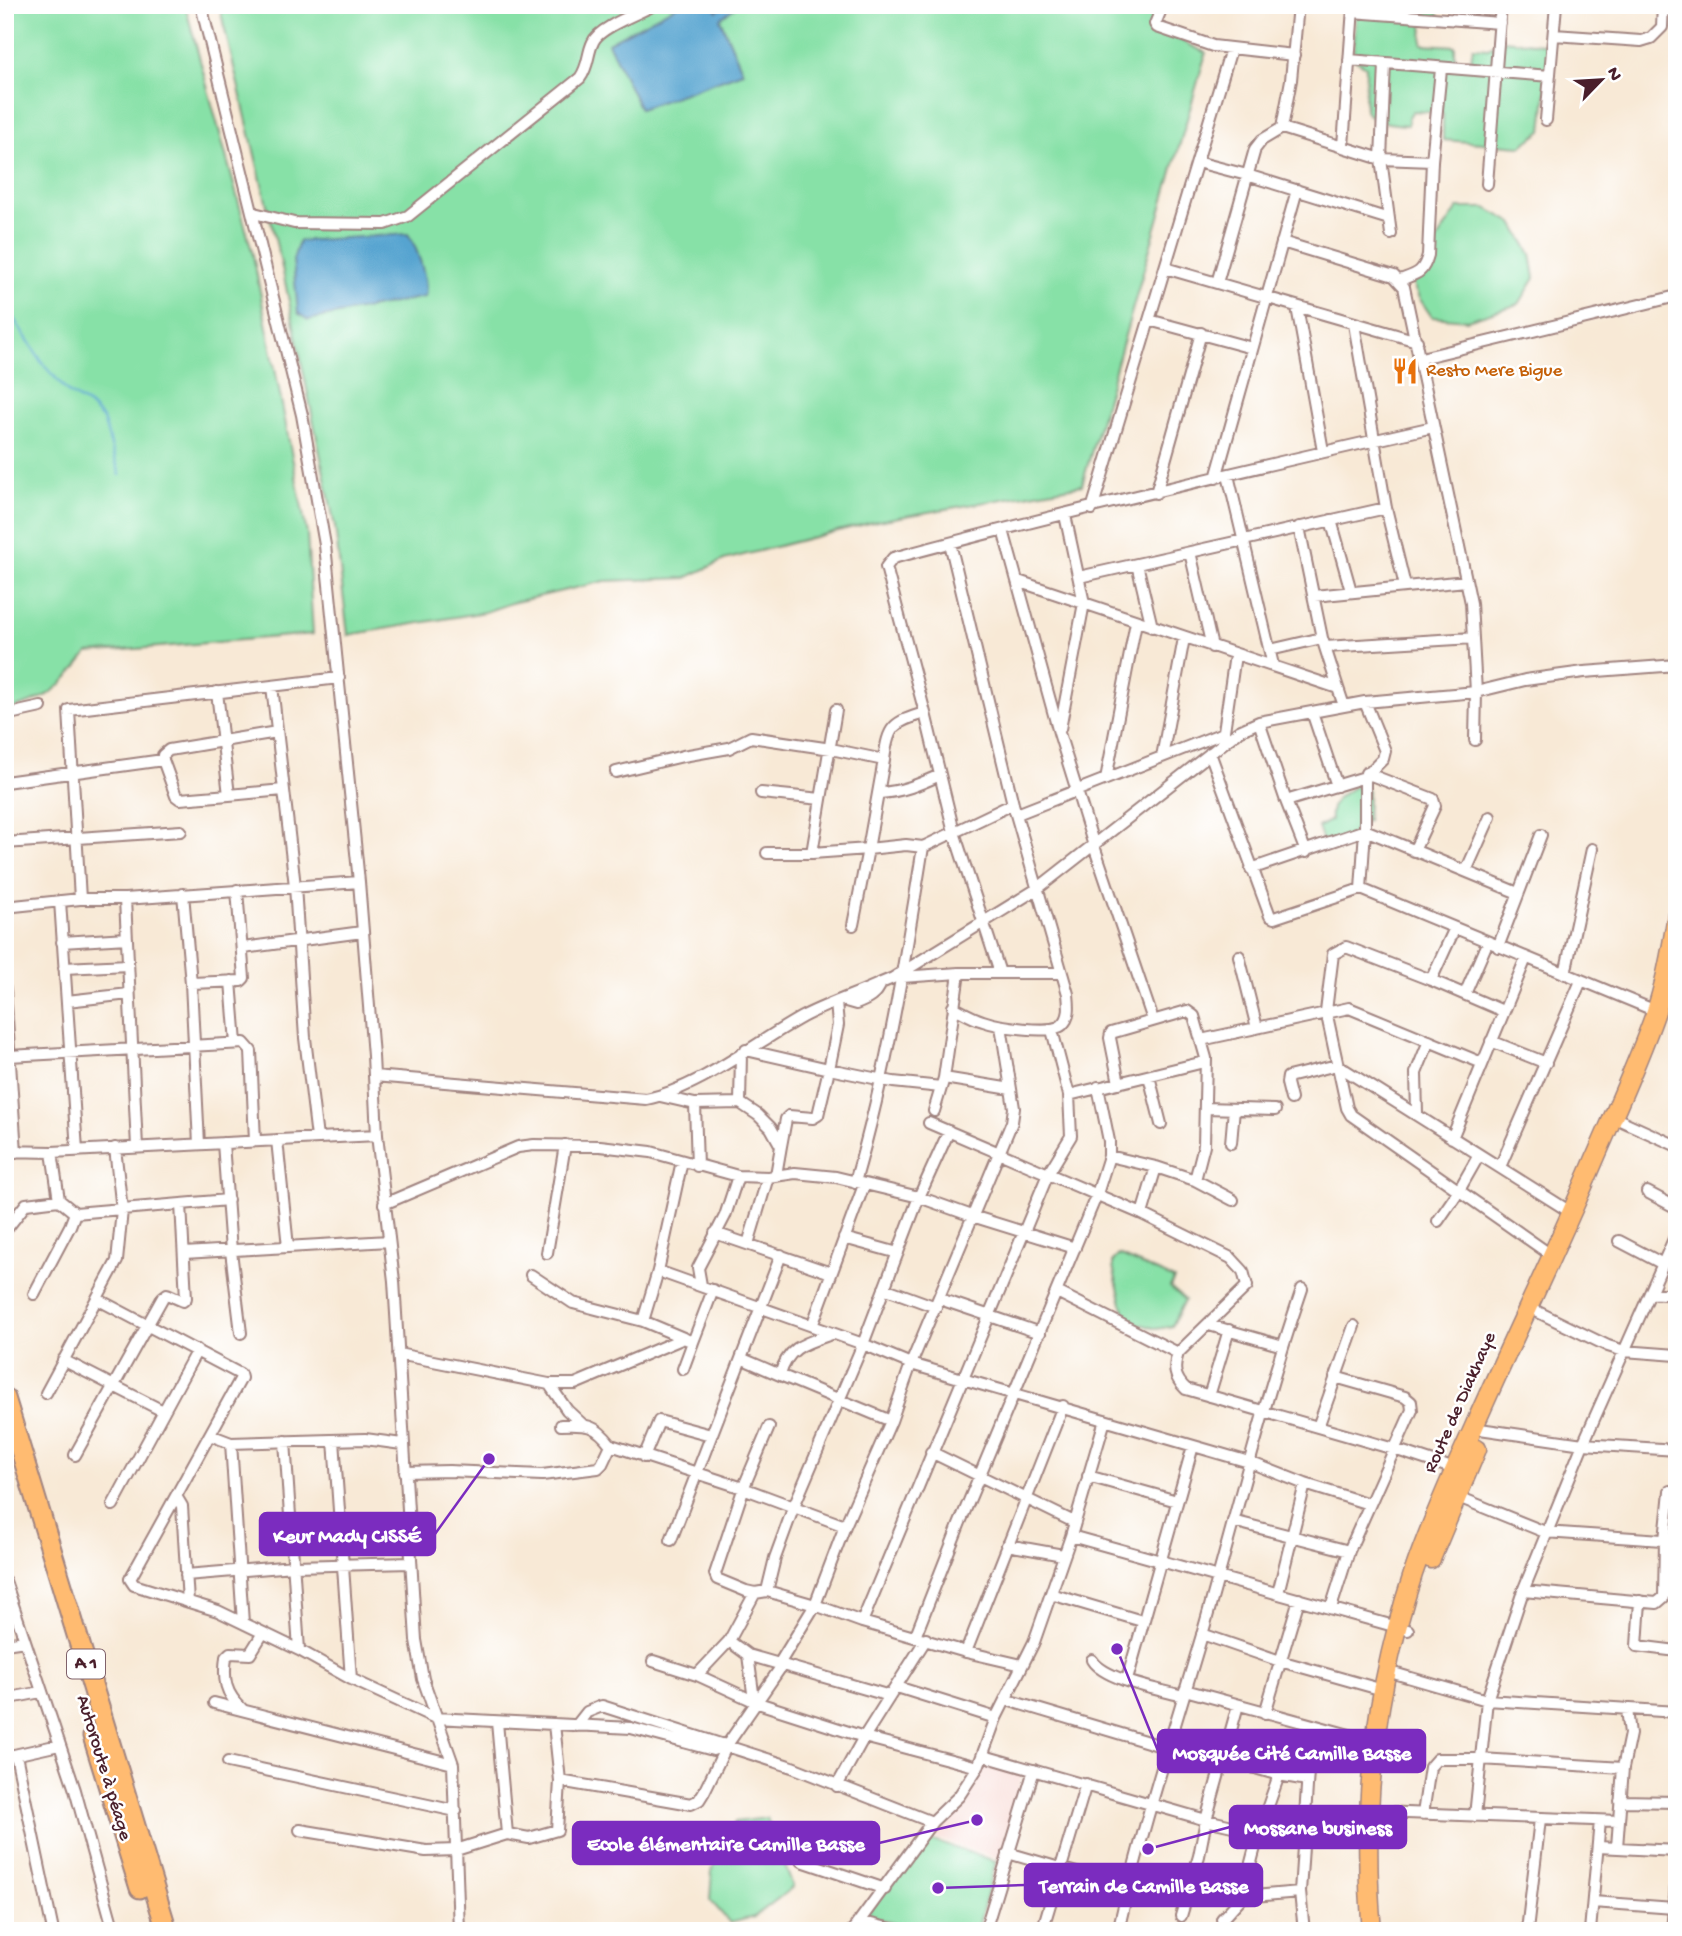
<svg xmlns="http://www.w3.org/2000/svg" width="1682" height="1936" font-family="'Gochi Hand',sans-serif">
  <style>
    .built { fill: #f7d0c9 }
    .green { fill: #87e1a7; stroke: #688069; stroke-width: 2 }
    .water { fill: #57a4d0; stroke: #50627e; stroke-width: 2 }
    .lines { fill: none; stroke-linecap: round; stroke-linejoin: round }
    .stream { stroke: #57a4d0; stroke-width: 2.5 }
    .minor-casing { stroke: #a18480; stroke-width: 14 }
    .primary-casing { stroke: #a18480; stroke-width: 21 }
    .motorway-casing { stroke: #a18480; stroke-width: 23 }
    .minor { stroke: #fff; stroke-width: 10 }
    .primary { stroke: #ffbb71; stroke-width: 18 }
    .motorway { stroke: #ffbb71; stroke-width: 19 }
    .labels { text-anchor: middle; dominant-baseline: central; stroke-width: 5; stroke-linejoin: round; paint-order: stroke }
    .shield { fill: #fff; stroke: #80626b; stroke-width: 2 }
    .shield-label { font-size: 18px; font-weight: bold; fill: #4a1f2b }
    .food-label { font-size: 19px; fill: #c56008; stroke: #fff; text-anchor: start }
    .street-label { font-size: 19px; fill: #4a1f2b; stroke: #fff }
    .leader { fill: none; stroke: #7b2cbf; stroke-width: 2.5 }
    .callout-dot { fill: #7b2cbf; stroke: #fff; stroke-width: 2.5 }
    .callout { fill: #7b2cbf; stroke: #7b2cbf; stroke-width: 2.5 }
    .callout-label { font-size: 21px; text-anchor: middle; font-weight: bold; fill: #fff }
  </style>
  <rect width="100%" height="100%" fill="#fff"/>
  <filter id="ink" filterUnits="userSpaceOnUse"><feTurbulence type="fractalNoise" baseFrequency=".0143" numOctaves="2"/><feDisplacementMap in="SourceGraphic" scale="14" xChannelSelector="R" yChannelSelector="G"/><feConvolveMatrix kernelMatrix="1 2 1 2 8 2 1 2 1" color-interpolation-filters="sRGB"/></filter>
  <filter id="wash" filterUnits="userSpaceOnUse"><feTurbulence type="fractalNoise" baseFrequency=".00686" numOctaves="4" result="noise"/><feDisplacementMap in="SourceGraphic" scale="28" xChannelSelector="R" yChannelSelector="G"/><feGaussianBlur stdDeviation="1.57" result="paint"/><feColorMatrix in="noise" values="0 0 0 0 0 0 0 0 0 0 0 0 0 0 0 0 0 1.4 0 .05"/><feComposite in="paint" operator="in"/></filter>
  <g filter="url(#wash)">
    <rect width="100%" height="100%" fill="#f8e9d6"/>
    <path class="built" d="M985,1763L1022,1774L999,1858L926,1835L961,1804Z"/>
    <path class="green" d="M5,5H185L253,255L307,534L313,634L88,653C62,687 48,701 5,710Z
      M219,5H1163L1154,27L1206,53L1082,485L877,521L724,560L686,578L605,581L511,603L485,612L348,635L335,527L283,272Z
      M1357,5H1439L1438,23L1423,22L1422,44L1455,46V65H1470L1473,47L1488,48L1504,40L1551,45L1542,131L1521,146L1443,140V113L1413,111L1408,118V125C1393,124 1375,123 1365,111L1366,66L1353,58Z
      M1458,208H1486L1513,223L1531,254L1535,278L1519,304L1467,320L1432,317L1419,298L1412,283L1433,265L1436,241Z
      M1355,786L1368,791L1367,821L1358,824L1346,844L1330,848L1323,842L1318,827L1331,820C1329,801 1341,795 1355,786Z
      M1119,1255L1174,1279L1170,1287L1185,1300L1172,1326L1157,1329L1126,1320L1113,1267V1261Z
      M767,1818L793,1887L754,1917L730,1923L710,1900L712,1870L735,1822Z
      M927,1839L996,1861L977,1931H919L866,1915Z"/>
    <path class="water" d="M678,5H714L717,11L725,5H738L720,19L743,72L640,109L608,43Z
      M408,234C417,247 429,282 425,297L308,320L298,313L293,260L299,241Z"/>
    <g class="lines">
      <path class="stream" d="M5,305L43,364L69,393L89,405L103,419L120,475"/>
    </g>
  </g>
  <g filter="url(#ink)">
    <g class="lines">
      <g class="minor-casing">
        <path id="minor" d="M201,5L302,415L325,545L359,882L373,1056L377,1135L394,1281L416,1640L423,1679L453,1764L459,1931
          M1163,5L1155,24L1157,27L1213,46L1294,55
          M1298,5L1291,80L1282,128L1381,159L1432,161
          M1352,12L1500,23
          M1554,35L1641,41L1651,38L1662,27L1663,5
          M1349,60L1550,76
          M1385,64L1381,159L1391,234
          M1546,120L1556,5
          M1343,146L1353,8
          M1197,162L1247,175L1389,219
          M1487,184L1501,5
          M254,213L294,223L385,224L408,216L580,78C589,66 587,54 593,42C599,27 640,13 654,5
          M1282,242L1394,276L1404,287L1471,603L1476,692L1475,740
          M1165,268L1417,341
          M1400,280C1416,274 1423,274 1428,255L1432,161L1441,69
          M1217,283L1255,149L1262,140L1282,128
          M1297,307L1323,451
          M1149,320L1252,348
          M1354,324L1386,508L1405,586
          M1421,358L1677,296
          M1228,475L1273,665
          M1216,478L1297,190
          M1156,493L1201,333
          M1092,509L1231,49
          M1331,520L1351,591
          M1299,527L1322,638L1338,688
          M1003,530L1059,733L1094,846L1153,1020
          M950,543L1013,804L1068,994C1069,1005 1071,1017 1062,1025C1051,1035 997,1026 983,1021C972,1018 963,1012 953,1007
          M1190,552L1212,647
          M1137,564L1152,627
          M1079,577L1386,508
          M1018,581L1338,688L1344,706
          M1314,596L1466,581
          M1325,647L1473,638
          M1270,650L1322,638
          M272,686L295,886L305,1038L317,1138
          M1312,712L1337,786
          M5,715L41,707
          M1259,722L1286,801L1306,852
          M1060,729L1084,603L1065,515
          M1223,738L1235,655
          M1210,753L1270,916L1274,918L1361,889L1656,1011
          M1162,757L1184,638
          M163,760L176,796L180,799L229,795L217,692
          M884,760C888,726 893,722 925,713
          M616,772L683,756L729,748L751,737L831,749L884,760L868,849L906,845L923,847L1013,804
          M1366,773L1433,799L1435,806L1414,851
          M1106,779L1136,622
          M5,782L163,760V755L169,750L277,732
          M761,793L821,799
          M879,793C902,792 920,784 940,775
          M229,795L283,790
          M1286,801L1365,777
          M1017,814L1223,733
          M5,843L181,831
          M767,853H812L868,849L853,925
          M812,853L836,710
          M1251,869L1365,830L1518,893
          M1466,871L1490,817
          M1361,889L1365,830V777L1383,759L1385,751L1365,702
          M183,894L191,983L199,1144
          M80,899L69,710L339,678
          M125,899L137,1147
          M60,901L77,1150
          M5,907L80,899H125L359,882
          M62,942L127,938
          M1498,947L1541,835
          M243,948L362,932
          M1239,956L1257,1028
          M64,968L128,965
          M1000,973L954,832L925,713L886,567L893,558C1072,510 1253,468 1433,427
          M1565,974L1592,849
          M902,977L959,973H1061
          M1431,980L1454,930
          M231,981L236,1043
          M191,983L241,981L244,978L237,890
          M5,989L16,1152
          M1465,994L1487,943
          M842,1000L856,1004C867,1000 877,995 881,983L893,978L1037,889L1239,731L1259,722L1365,702L1476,692L1525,680L1584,672L1677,665
          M67,1001L129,994
          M836,1002L838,1025L829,1069L893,1082L941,1087
          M1503,1011L1431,980L1346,947L1333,954L1326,1011L1347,1108L1351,1115L1551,1255
          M1201,1040L1349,1008L1482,1063
          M1491,1041L1546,1063
          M9,1056L244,1043L251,1051L255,1141
          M374,1076L646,1099C698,1089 755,1043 802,1017C827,1004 855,995 881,983
          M1149,1076L1161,1124
          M944,1078L1011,1089L1001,1026
          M1119,1083L1110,1038L1111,1033L1187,1011L1194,1016L1206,1058L1204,1145L1195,1180
          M1069,1095L1204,1062
          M660,1096L695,1104L740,1103L758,1115L771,1128L781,1146L786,1119L789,1116L813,1118L818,1115L829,1069L746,1050
          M1291,1099L1287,1083L1288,1077L1337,1065L1572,1213
          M740,1103L741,1054
          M695,1104L697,1166
          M1205,1108L1275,1110
          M934,1111L944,1078L959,973
          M1417,1114L1416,1073L1429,1041
          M1622,1121L1677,1146
          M929,1123L1142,1214
          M1452,1138L1526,958
          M277,1140L288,1247
          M223,1143L231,1251L241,1333
          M1231,1143L1234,1109
          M5,1151L52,1152L377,1135
          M52,1152L59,1200L75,1213L228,1200
          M1109,1156L1156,1167L1195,1180L1233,1200
          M1156,1167L1142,1214L1231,1258L1243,1271L1247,1286L1178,1353C1173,1368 1174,1378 1186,1389L1394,1449L1455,1469
          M1500,1167L1581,981
          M776,1175L781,1146
          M855,1182C887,1072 905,960 923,847
          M1647,1192L1677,1208
          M384,1204L518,1147L534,1145L600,1146L651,1152L738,1176L768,1177L795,1173L836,1177L919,1197L972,1216L1075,1248
          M1438,1221L1458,1192L1479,1155
          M5,1231L26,1204L59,1200
          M715,1233L831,1273
          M844,1238L898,1253
          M1619,1241L1663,1264
          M748,1244L768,1177
          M184,1253L389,1241
          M547,1253L565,1145
          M658,1271L863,1344L911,1364L1249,1462L1305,1484L1369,1504
          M531,1275L573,1303L643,1321L693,1342L713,1290
          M701,1285L698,1268L725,1216L738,1176
          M884,1288L936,1307
          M1057,1292L1178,1353
          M1650,1293L1677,1295
          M34,1294L70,1226L75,1213
          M97,1299L240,1374L241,1378L176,1496L182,1506L188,1602
          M940,1299L1040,1333
          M1538,1312L1608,1346L1624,1351L1677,1355
          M643,1321L658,1271L682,1161
          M1209,1325L1283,1346
          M812,1326L864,1185
          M398,1354L549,1384H575L684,1338
          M743,1359L780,1375C788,1346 806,1343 832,1334
          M63,1360L163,1411
          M683,1369L693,1342
          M780,1375L891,1421
          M549,1384L567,1410L582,1424
          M46,1393L117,1261L122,1210L115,1148
          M1209,1396L1229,1330
          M561,1425C587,1424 595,1424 611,1445L743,1488L845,1526
          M769,1427L745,1484L715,1574L717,1579L746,1591L755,1593L767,1591L815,1605L862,1622L966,1652L1022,1665
          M1318,1427L1354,1326
          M1473,1428L1583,1444L1677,1450
          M210,1435L231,1443L365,1439L402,1444
          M334,1440L351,1679
          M285,1441L299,1650
          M231,1443L243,1623
          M931,1452L1074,1522
          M75,1455L163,1297L167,1294L183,1301L186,1298L181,1204
          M644,1457L659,1421L711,1435
          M405,1472L449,1471L542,1475L598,1468L602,1464L611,1445
          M1088,1476L1177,1501
          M176,1496L130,1579L134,1585L218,1611L299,1650L351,1679L435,1718L631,1728L713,1750L723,1744
          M1456,1496L1545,1532L1677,1541
          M113,1505L197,1350
          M1233,1521L1349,1551
          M1071,1536L1408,1630
          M671,1540L781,1255
          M1007,1545L1063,1555
          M186,1575L294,1566L411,1563
          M5,1581L75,1790L114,1931
          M767,1591L775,1558L794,1506L863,1344L919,1197L949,1131
          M1523,1591L1657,1603L1664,1597L1665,1540L1670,1491
          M1278,1593L1305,1484
          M1051,1594L1142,1621
          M1640,1601L1637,1646L1677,1651
          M1331,1608L1349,1551L1412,1410L1411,1402L1405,1397L1335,1377
          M862,1622L1024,1232L1048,1174L1071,1136L1069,1095L1052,1030
          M1202,1634L1280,1661L1383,1690
          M915,1637L959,1525L1097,1194L1109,1156V1141L1098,1087
          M729,1641L748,1655L890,1696
          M5,1644L25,1641
          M966,1652L1063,1406
          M748,1655L754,1700
          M1092,1660C1104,1680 1161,1690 1183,1696
          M653,1661L697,1675L758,1703L864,1737L978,1767
          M779,1664L815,1605L845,1526L891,1421L911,1364L1012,1122L1014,1108L1011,1089
          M1397,1674L1487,1700L1677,1712
          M697,1675L729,1641L755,1593
          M1127,1680L1193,1446
          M897,1687L996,1718
          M1185,1690L1375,1742
          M5,1699L41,1692
          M1007,1700L1168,1748
          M214,1703L453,1764
          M242,1709C225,1693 223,1680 226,1657L230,1653L250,1654L263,1633
          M1265,1713L1299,1599
          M497,1722L507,1834
          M576,1726L587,1712L602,1706L792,1767L932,1822
          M16,1755L53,1931
          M984,1756L1206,1820L1259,1832
          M5,1757L59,1745
          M1224,1759L1279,1775L1307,1780
          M228,1762L456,1811
          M560,1781L691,1804L699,1800L704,1792L727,1745L783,1664
          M837,1786L864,1737L926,1639
          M1620,1801L1677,1802
          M1380,1812L1619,1821
          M1423,1814L1430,1767L1437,1759H1481L1623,1768
          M1475,1816L1487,1700L1523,1591L1583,1444L1677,1232
          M1261,1825L1304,1831
          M300,1830L426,1851L456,1850L507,1834L529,1838L557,1830L560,1781L554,1724
          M1598,1847L1677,1851
          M1617,1847L1623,1768L1630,1734L1627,1709
          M1008,1853L1128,1888
          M802,1861L885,1889
          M1242,1897L1300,1892
          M1593,1902L1674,1908
          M1181,1916L1199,1856L1206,1820L1238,1705
          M859,1921L900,1931
          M852,1931L932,1822L959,1796L978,1767L996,1718L1034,1642L1071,1536L1105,1420
          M985,1931L1034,1770
          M1042,1931L1086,1784
          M1118,1931C1141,1831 1173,1733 1202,1635C1235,1519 1263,1403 1302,1289
          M1225,1931L1222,1919L1242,1897L1259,1832L1279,1775
          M1304,1931L1300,1892L1311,1726
          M1527,1931L1540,1819
          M1590,1931L1600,1821
          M1672,1931L1677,1873"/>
      </g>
      <g class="primary-casing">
        <path id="primary" d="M1431,1559L1477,1449
          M1372,1931C1361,1811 1375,1689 1413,1574C1430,1524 1451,1477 1473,1429C1512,1340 1555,1253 1593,1163C1614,1114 1637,1065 1655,1014C1666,982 1672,947 1677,914"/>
      </g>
      <g class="motorway-casing">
        <path id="motorway" d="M5,1398L167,1931
          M93,1736L140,1888"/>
      </g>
      <use href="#minor" class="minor"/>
      <use href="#primary" class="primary"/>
      <use href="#motorway" class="motorway"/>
    </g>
  </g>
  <defs>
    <g id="restaurant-bare" transform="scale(2.1)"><path d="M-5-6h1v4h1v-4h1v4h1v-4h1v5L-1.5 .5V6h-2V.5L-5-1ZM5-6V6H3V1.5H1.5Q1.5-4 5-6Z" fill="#e8710a" stroke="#fff" stroke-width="2.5" paint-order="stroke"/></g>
  </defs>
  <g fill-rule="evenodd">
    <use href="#restaurant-bare" x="1405" y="371"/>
  </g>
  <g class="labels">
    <rect class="shield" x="67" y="1649.5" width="38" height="29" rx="5"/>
    <g class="shield-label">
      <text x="86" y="1664">A 1</text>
    </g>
    <g class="food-label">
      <text x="1426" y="371">Resto Mere Bigue</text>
    </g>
    <g class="street-label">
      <text transform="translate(1461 1403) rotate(-66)">Route de Diakhaye</text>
      <text transform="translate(103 1768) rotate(73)">Autoroute à péage</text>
    </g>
  </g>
  <path class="leader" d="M489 1459L435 1534M1117 1649L1158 1751M1148 1849L1230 1827M977 1820L879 1843M938 1888L1025 1885"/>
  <g class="callout-dot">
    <circle cx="489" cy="1459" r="7"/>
    <circle cx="1117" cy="1649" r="7"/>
    <circle cx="1148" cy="1849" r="7"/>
    <circle cx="977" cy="1820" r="7"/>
    <circle cx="938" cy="1888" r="7"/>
  </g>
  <g class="callout">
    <rect x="260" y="1513" width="175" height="42" rx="7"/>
    <rect x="1158" y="1730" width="267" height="42" rx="7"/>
    <rect x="1230" y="1806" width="176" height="42" rx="7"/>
    <rect x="573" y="1822" width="306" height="42" rx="7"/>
    <rect x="1025" y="1864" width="237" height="42" rx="7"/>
  </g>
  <g class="callout-label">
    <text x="347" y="1542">Keur Mady CISSÉ</text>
    <text x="1292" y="1759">Mosquée Cité Camille Basse</text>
    <text x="1318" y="1834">Mossane business</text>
    <text x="726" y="1850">Ecole élémentaire Camille Basse</text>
    <text x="1144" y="1892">Terrain de Camille Basse</text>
  </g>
  <rect width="1682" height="1936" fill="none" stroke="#fff" stroke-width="28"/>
  <g transform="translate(1601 80) rotate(65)" stroke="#ffffff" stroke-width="5" paint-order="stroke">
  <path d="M0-5L12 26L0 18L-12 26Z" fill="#4a1f2b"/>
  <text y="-10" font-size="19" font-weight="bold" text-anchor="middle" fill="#4a1f2b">N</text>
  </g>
</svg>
